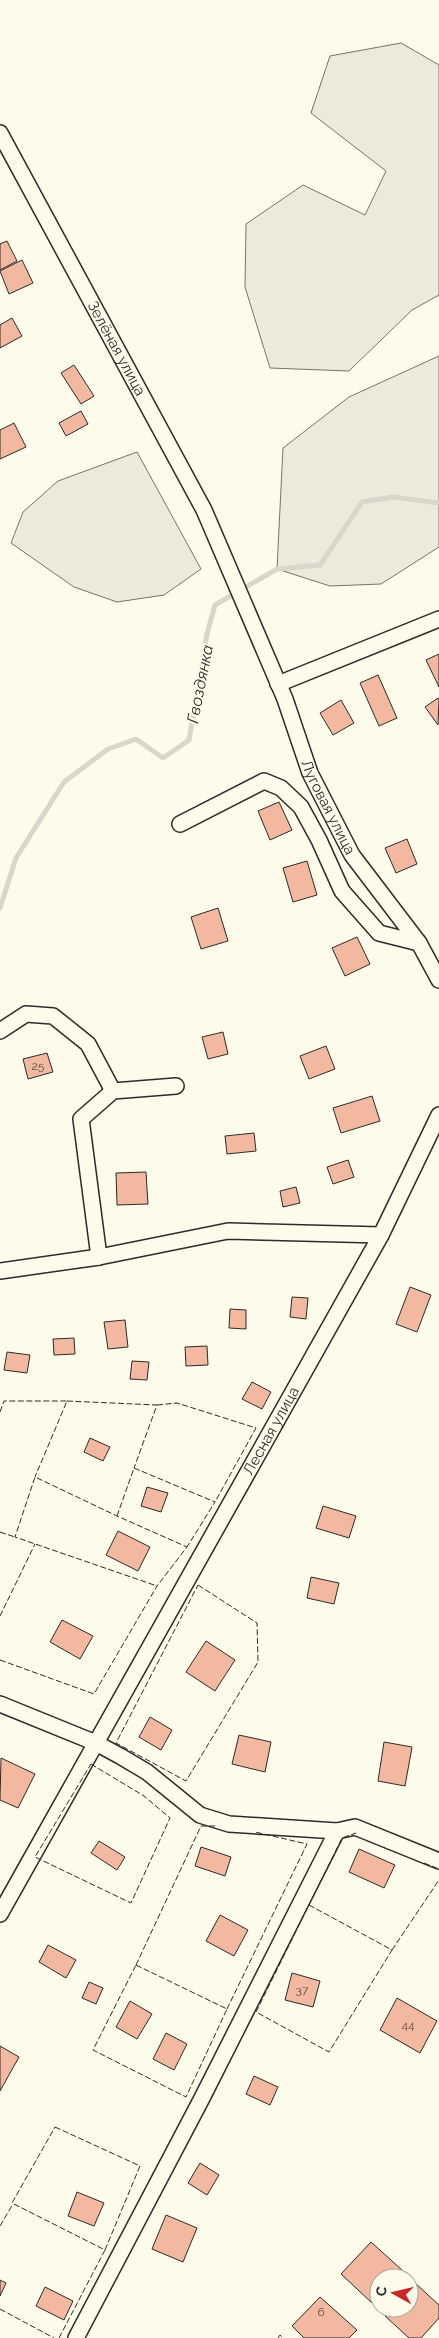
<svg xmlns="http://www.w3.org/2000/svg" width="439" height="2338" font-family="Raleway,sans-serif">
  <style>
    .green { fill: #ecebdb; stroke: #74746e }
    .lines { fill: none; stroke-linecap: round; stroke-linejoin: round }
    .stream { stroke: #d8d7c9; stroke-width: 5 }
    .building { fill: #f2b8a0; stroke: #2b2b2b }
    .street-casing { stroke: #2b2b2b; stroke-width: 18 }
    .street { stroke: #fdfbea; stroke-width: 15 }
    .fence { stroke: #2b2b2b; stroke-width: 1; stroke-dasharray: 6 2.5; stroke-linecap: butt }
    .labels { text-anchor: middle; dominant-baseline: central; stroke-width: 4; stroke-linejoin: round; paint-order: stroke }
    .number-label { font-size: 12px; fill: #5d4e48 }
    .street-label { font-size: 15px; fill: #2b2b2b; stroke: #fdfbea }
    .water-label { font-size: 16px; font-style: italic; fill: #2b2b2b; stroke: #fdfbea }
  </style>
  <rect width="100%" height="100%" fill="#fdfbea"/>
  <path class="green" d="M401,43L439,65V295L412,310L349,371L270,368L245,287L246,224L303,185L365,215L386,171L311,113L330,56Z
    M439,356V547L381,584L330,586L277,569L283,448L349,397Z
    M137,452L201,569L164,595L117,602L74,587L11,543L23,512L58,481Z"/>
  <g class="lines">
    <path class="stream" d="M0,908L16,858L64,782L108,749L136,739L163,758L189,740L207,634L215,605L277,569L320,565L362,502L393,497L439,503"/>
  </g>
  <path class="building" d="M7,241L17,261L0,270V244Z
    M22,260L33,283L9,294L0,271Z
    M12,318L22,336L0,348V325Z
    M74,365L94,396L81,404L61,373Z
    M81,411L88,424L66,436L59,423Z
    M14,423L26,447L0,459V430Z
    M439,654V687L426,660Z
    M378,675L397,718L379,726L360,683Z
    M438,698L439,700L438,725L425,707Z
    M341,700L354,723L333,735L320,713Z
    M279,802L292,830L270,840L258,811Z
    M407,839L417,864L396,873L385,848Z
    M307,861L317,895L293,902L283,868Z
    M218,908L228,941L201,949L191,917Z
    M357,937L370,964L345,976L332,948Z
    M223,1032L228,1054L208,1059L202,1037Z
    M326,1046L335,1069L309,1079L300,1056Z
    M47,1053L53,1072L28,1079L23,1059Z
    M372,1096L380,1121L341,1133L333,1108Z
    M254,1133L256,1151L227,1154L225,1136Z
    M348,1160L354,1177L333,1184L327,1167Z
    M146,1172L148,1204L117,1205L116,1173Z
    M296,1187L300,1203L283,1207L280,1191Z
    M410,1287L431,1295L417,1332L396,1324Z
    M292,1297L308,1298L306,1319L290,1317Z
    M230,1309L246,1310V1329L229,1328Z
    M125,1320L128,1347L108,1349L104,1322Z
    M74,1338L75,1354L54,1355L53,1339Z
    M207,1346L208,1365L186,1366L185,1347Z
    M7,1352L30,1355L27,1373L4,1370Z
    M132,1361L149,1362L147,1380L130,1379Z
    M252,1382L271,1392L262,1409L242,1399Z
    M90,1438L110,1447L103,1461L84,1452Z
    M147,1487L168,1493L161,1512L141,1506Z
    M323,1506L356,1516L349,1538L316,1528Z
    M118,1531L150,1547L138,1571L106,1555Z
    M311,1577L339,1583L334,1604L307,1598Z
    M62,1620L93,1636L80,1659L50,1642Z
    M206,1641L235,1660L215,1691L186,1672Z
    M150,1717L172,1730L161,1750L139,1737Z
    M239,1735L271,1742L265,1772L232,1764Z
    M384,1742L412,1747L405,1786L378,1781Z
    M1,1758L35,1774L18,1808L0,1800Z
    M99,1841L125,1857L117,1870L91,1853Z
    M201,1847L231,1857L225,1876L195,1866Z
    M359,1849L395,1865L384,1888L349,1872Z
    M220,1915L248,1930L234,1956L206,1941Z
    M48,1945L76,1960L66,1978L39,1962Z
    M292,1973L320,1981L313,2007L285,2000Z
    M89,1982L103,1988L96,2004L82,1998Z
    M397,1998L437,2021L420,2053L380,2030Z
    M130,2001L152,2014L137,2039L116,2027Z
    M166,2033L187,2044L174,2070L153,2059Z
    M0,2046L19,2057L0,2091Z
    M254,2076L278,2087L270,2105L246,2094Z
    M200,2163L219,2175L207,2195L188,2183Z
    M77,2192L104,2203L94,2226L68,2216Z
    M166,2215L197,2228L183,2262L152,2249Z
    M371,2242L402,2270L395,2278H379V2295L372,2303L341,2274Z
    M0,2280L6,2283L0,2296Z
    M415,2283L439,2305V2318L421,2338H409L385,2316L392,2308H409V2290Z
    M45,2287L73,2301L64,2320L36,2306Z
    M320,2297L357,2330L349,2338H304L292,2326Z"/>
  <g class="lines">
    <g class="street-casing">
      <g id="street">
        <path id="s1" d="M0,133L204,510L285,699L310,773L352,855L419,943L439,980"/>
        <path d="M278,684L439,619"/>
        <path d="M180,824L264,781L281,788L301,807L319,840L342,891L379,933L419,943"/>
        <path d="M0,1031L26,1014L53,1016L88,1044L113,1091"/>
        <path d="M99,1257L81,1119L113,1091L176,1086"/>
        <path d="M0,1271L99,1257L228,1231L381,1235"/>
        <path d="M0,1704L96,1743L120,1756L147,1772L200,1815L229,1824L337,1831L355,1827L439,1861"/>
        <path id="s2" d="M0,1914L381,1235L439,1115"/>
        <path d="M76,2338L201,2100L337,1831"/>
      </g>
    </g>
    <use href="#street" class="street"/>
    <path class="fence" d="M67,1401L157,1405L134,1468
      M157,1405L177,1403L256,1428L215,1502
      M0,1412L4,1401H67L35,1477
      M117,1516L134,1468L215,1502L187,1547
      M0,1532L15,1537
      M198,1585L257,1623L258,1662L186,1781L116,1743Z
      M0,1616L35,1544
      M0,1660L94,1694L157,1586L187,1547L117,1516L35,1477L15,1537L157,1586
      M91,1764L144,1796L170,1818L131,1903L35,1857Z
      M424,1863L439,1869
      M309,1905L392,1950L329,2052L256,2012L342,1838L356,1833
      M392,1950L439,1880
      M136,1965L201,1826H215
      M136,1965L227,2009L186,2097L93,2050Z
      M227,2009L307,1844L255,1832
      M55,2127L140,2166L105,2250L12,2203Z
      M0,2226L13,2204
      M0,2309L54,2338
      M59,2338L105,2250
      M278,2338L280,2335L283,2338"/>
  </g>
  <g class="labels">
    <g class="number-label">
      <text x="38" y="1066">25</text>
      <text x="302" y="1990">37</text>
      <text x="408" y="2025">44</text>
      <text x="321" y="2312">6</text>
    </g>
    <g class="street-label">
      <text stroke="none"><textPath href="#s1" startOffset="245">Зелёная улица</textPath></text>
      <text stroke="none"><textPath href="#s1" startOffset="751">Луговая улица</textPath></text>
      <text stroke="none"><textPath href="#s2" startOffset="554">Лесная улица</textPath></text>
    </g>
    <g class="water-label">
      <text transform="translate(200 684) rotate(-79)">Гвоздянка</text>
    </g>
  </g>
  <g transform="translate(394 2293) rotate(278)"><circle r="24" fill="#fdfbea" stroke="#a9a89e"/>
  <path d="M0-4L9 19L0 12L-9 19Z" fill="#c62828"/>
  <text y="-8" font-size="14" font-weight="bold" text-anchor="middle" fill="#2b2b2b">С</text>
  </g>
</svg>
